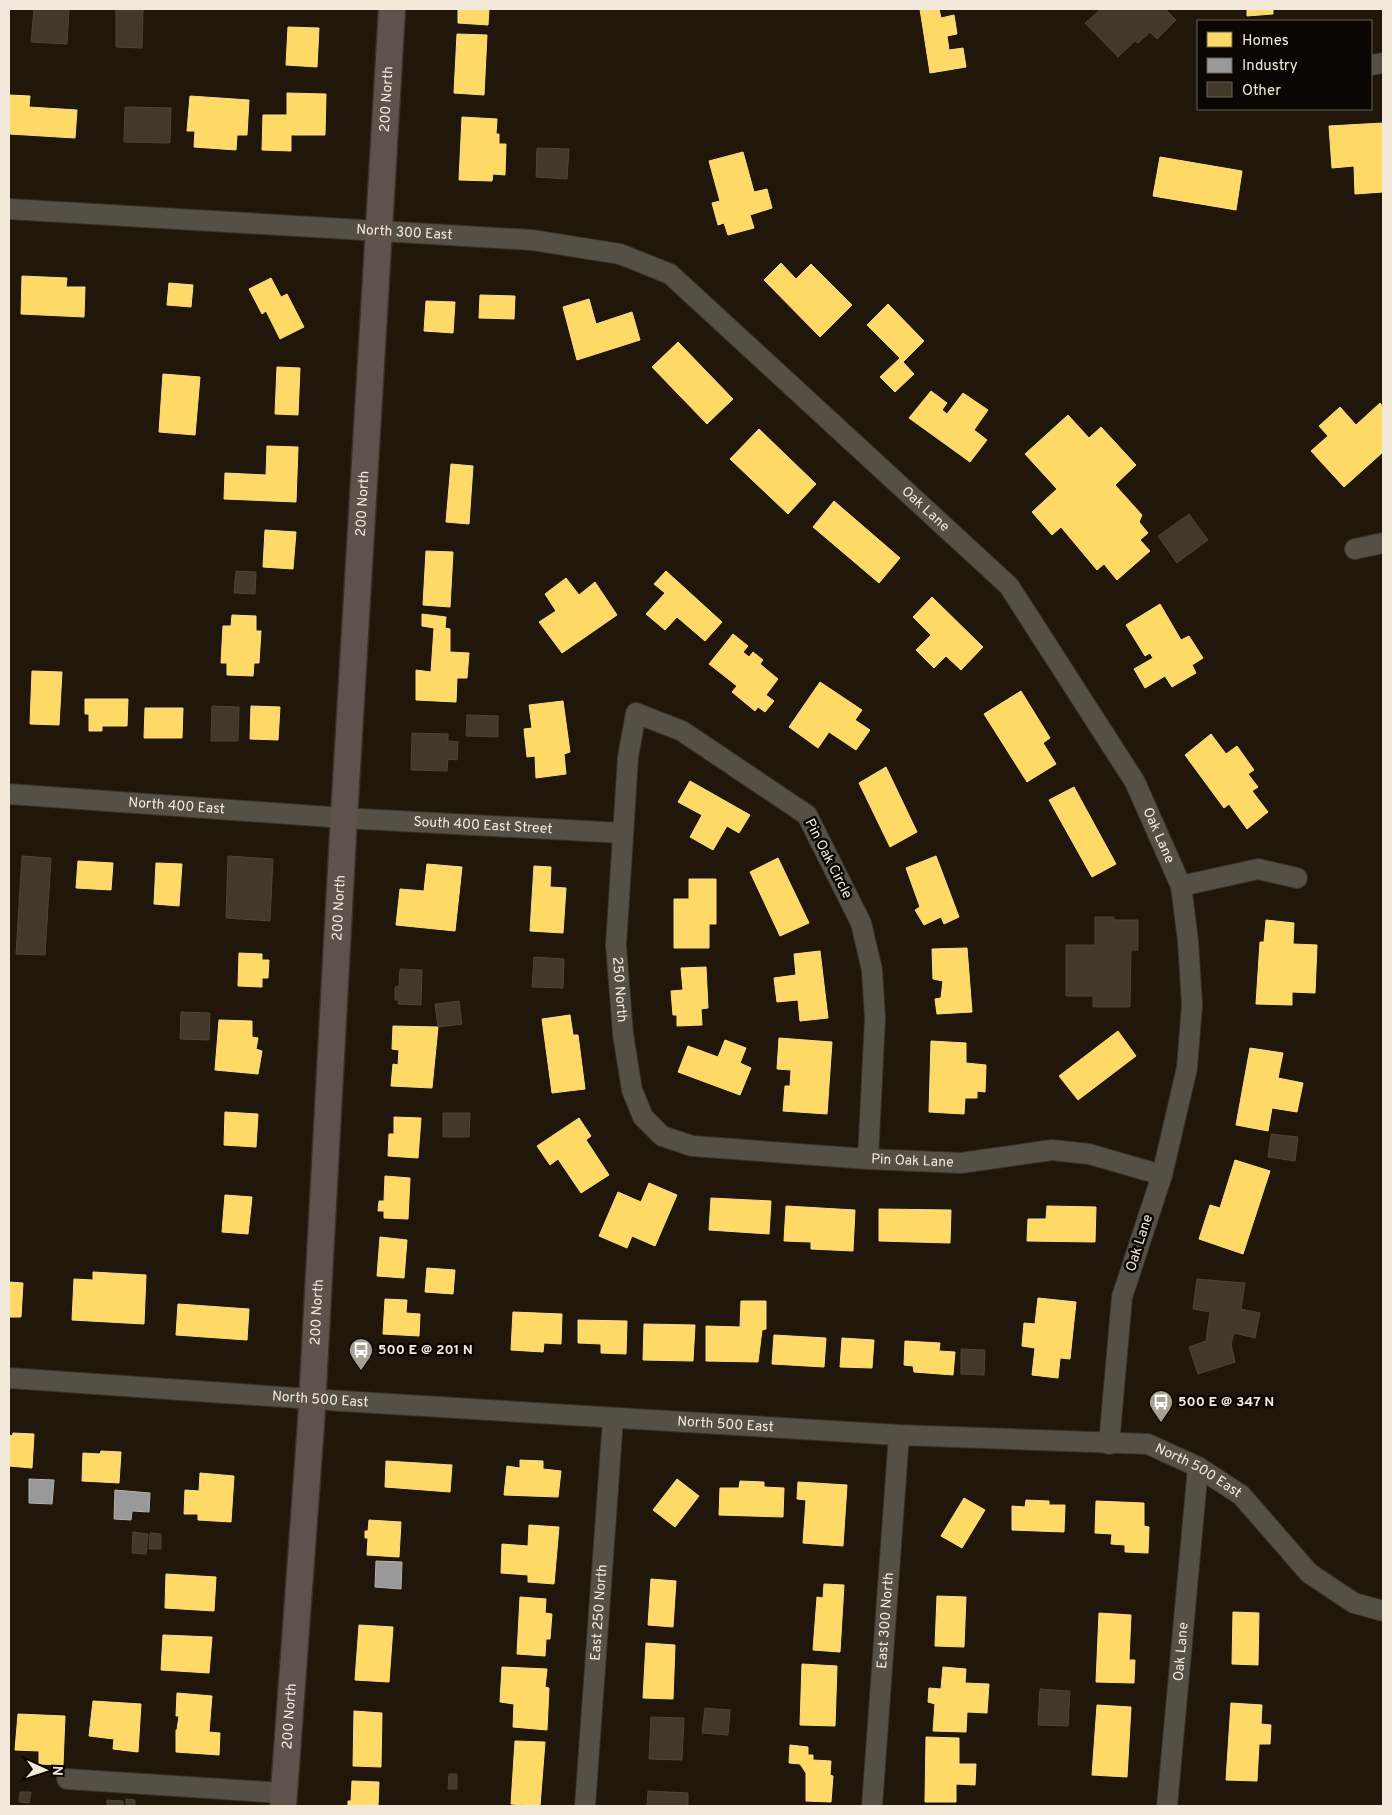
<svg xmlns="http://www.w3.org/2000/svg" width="1392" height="1815" font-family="Overpass,sans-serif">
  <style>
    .homes { fill: #ffd966; stroke: #fbde89 }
    .industry { fill: #999; stroke: #b4b1ac }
    .building { fill: #42392a; stroke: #4b4438 }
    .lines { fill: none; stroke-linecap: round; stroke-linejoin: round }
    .minor-casing { stroke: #383129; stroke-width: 22 }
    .major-casing { stroke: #383129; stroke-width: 29 }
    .minor { stroke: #564f46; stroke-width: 20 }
    .major { stroke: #5f524c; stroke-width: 26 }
    .labels { text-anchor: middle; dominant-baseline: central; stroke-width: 5; stroke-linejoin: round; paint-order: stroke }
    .street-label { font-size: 14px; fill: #f3e9da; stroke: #0b0601 }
    .poi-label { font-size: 14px; font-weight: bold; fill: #f3e9da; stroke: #0b0601; text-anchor: start }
  </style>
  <rect width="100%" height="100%" fill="#20170a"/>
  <path class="homes" d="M458,9H489L488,25L458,23Z
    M920,9H939L941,18L954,15L957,34L947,36L949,50L963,48L966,67L930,73Z
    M1247,9H1273V14L1247,16Z
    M288,27L319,28L317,67L286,65Z
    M457,34L487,35L484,95L454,93Z
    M287,93L326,94L325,135H291V151L262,150L263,115H287Z
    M9,95L30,96L29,107L77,110L75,138L9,134Z
    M190,96L249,100L247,135H237L236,150L194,147L195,131H187Z
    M462,117L497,119L496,134H499V144H506L505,175L493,174L492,181L459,180Z
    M1383,123V192L1355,194L1354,166L1332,168L1329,126Z
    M743,152L754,192L767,189L772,208L750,215L754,228L728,235L724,223L718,225L712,203L720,201L709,161Z
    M1160,157L1242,171L1236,210L1153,196Z
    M781,263L796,279L811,264L852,305L820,337L764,280Z
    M22,276L67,278L66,287H85L84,317L21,314Z
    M271,278L281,297L287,294L304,327L280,339L266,311L262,314L249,289Z
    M169,283L193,285L191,307L167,305Z
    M480,295L515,296L514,319L479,318Z
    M589,299L596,324L632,312L640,340L577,360L563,307Z
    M426,301L455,302L453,333L424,331Z
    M888,304L924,341L903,362L914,374L895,392L880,377L900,358L867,325Z
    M678,342L733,399L707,424L652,367Z
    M277,367L300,368L298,415L275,414Z
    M163,374L200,377L195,435L159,432Z
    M931,391L947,403L942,410L947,414L963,393L988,410L974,430L987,440L970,462L909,418Z
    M1380,403L1383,407V452L1344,487L1311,451L1328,436L1319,426L1340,407L1356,425Z
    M1068,415L1089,438L1101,427L1136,465L1115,485L1142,515L1139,522L1148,533L1140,540L1150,551L1117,580L1104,564L1097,570L1061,527L1052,535L1032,512L1057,489L1025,454Z
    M759,429L816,484L788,514L730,459Z
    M267,446L298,447L296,502L224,499L225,473L266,475Z
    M451,464L473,466L469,524L446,522Z
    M834,501L900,558L879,583L813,527Z
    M265,530L296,532L293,569L263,567Z
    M426,551L453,552L450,607L423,605Z
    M666,571L722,622L705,641L677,617L665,630L646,614L665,593L654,584Z
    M566,578L579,595L595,582L617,615L562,653L539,622L556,611L545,594Z
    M932,597L983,647L961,670L946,656L934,668L916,650L931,635L913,617Z
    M1160,604L1181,640L1189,636L1203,658L1192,665L1196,673L1172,687L1165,676L1145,688L1134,669L1153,658L1150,653L1145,656L1126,625Z
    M422,614L446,617L445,628L450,629V652L469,653L467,678H457L456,702L416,700V670L431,672L434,628L422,626Z
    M232,615L256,616V631H261L259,663H254L253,676L227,675V663H221L223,626H231Z
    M733,634L748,646L743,652L749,657L753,652L763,660L760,664L778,679L766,695L774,701L765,712L758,707L755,711L732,692L737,686L709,664Z
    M32,671L62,672L59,725L30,724Z
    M820,682L862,710L855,720L870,730L856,750L829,732L818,748L789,727Z
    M1021,691L1050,738L1043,743L1056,764L1027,782L984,714Z
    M85,699H128L127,726H102V731H89V714H85Z
    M563,701L570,752L564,754L566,774L536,778L535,756L527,757L524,729L532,728L529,705Z
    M251,706L280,707L278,740L250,739Z
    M145,708H183L182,738H144Z
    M1211,734L1226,754L1237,746L1254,770L1248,774L1258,787L1252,791L1268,812L1247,829L1229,804L1224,808L1185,755Z
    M886,767L917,832L890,847L859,783Z
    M690,781L750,815L739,833L727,826L713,850L690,837L702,815L678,802Z
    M1074,787L1116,864L1092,877L1049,800Z
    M936,856L959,917L944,924L941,917L924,925L915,910L920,907L906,868Z
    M778,858L809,923L780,936L750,872Z
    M78,861L113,863L111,890L76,888Z
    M156,863L182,864L179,906L154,904Z
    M427,864L462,867L455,931L396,925L400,889L424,891Z
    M534,866L551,867L550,887L566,888L563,933L530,931Z
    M689,879H716V924H709V948H674V899H689Z
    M1266,920L1294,923L1293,944L1317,945L1315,993L1292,992V1005L1256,1004L1260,942H1264Z
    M967,948L972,1012L937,1014L935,999L941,998L943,981L933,979L932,949Z
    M820,951L828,1018L800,1021L798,1000L777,1002L774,978L796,975L794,954Z
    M239,953L262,954V960H269L268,978H262V987L238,986Z
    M706,967L708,1008L701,1009L702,1025L677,1026V1015H673L671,991L683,990L681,968Z
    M570,1015L573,1035H578L585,1089L552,1093L542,1019Z
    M219,1020L252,1021V1037L258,1038L256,1049L262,1051L258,1074L215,1070Z
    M393,1026L438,1027L432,1088L391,1086L393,1064L398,1065L399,1050L392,1049Z
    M1118,1031L1136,1056L1078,1100L1059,1076Z
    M779,1038L832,1042L827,1114L783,1111L785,1086H790L791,1070L777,1069Z
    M725,1040L746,1048L740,1063L751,1068L740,1095L678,1072L688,1046L718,1057Z
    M931,1041L966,1043V1063L986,1065L985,1092L977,1091V1098H965L964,1114L929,1112Z
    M1250,1048L1283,1053L1278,1078L1303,1083L1297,1112L1272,1108L1268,1131L1236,1125Z
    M225,1112L258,1114L256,1147L224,1145Z
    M394,1117L421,1118L418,1158L388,1156L389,1134H394Z
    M579,1118L591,1136L586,1140L609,1175L581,1193L558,1159L550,1165L537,1146Z
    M1235,1160L1270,1171L1243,1254L1199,1239L1210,1205L1220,1208Z
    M385,1176L410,1178L408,1219L384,1218V1211H378L379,1201H384Z
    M649,1183L677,1195L655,1246L632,1236L627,1248L599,1236L618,1192L641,1202Z
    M225,1195L252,1197L248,1234L222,1232Z
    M711,1198L771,1201L769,1234L709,1230Z
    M786,1206L855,1210L853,1251L811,1249V1242L784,1241Z
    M1047,1206L1096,1207L1095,1242L1027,1241L1028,1219H1046Z
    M879,1209L951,1210L950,1243L879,1241Z
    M380,1237L407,1240L404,1278L377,1276Z
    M427,1268L455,1270L453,1294L425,1292Z
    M93,1272L146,1275L144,1324L72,1320L74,1279L93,1280Z
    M9,1282L23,1283L21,1317H9Z
    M1038,1298L1076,1302L1070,1359L1060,1358L1058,1378L1032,1375L1035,1348L1022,1346L1024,1323L1035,1324Z
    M385,1299L407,1300L406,1313L420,1314L419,1336L383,1334Z
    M741,1301H766V1329L762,1330L758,1362L706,1361V1326L740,1327Z
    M178,1304L249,1309L247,1340L176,1335Z
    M513,1312L562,1314L561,1344L544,1343L543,1352L511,1350Z
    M578,1320L627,1321L626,1354L601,1353V1344L578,1343Z
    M644,1324L695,1325L693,1361L643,1360Z
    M774,1335L826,1338L824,1367L772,1364Z
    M842,1338L874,1340L872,1368L840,1367Z
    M905,1341L940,1343L939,1351L955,1352L953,1375L914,1372L913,1366L904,1365Z
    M13,1433L34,1434L32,1468L9,1466V1435L12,1436Z
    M101,1451L121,1452L119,1483L82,1481L83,1453L100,1454Z
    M520,1460L543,1461V1469L561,1471L558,1497L504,1495L507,1466L520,1468Z
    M386,1461L452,1465L450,1492L385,1487Z
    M200,1473L234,1476L231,1522L198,1520V1514H184L185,1490L199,1491Z
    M677,1479L699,1496L675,1527L653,1510Z
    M740,1481L764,1482V1487L784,1488L783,1517L719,1515L720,1488H739Z
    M798,1482L847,1485L843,1546L803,1543L806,1500L797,1499Z
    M964,1498L985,1510L962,1548L941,1536Z
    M1026,1500L1049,1501V1505H1065L1064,1532L1012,1530V1506L1025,1507Z
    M1096,1501L1144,1503V1526L1149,1527L1148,1553L1125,1552V1545L1111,1544L1112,1534L1095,1533Z
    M369,1520L401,1522L399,1557L367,1555L368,1538H365V1531H368Z
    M529,1525L559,1527L554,1584L528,1582V1575L501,1573L502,1544L528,1546Z
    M166,1574L216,1577L214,1611L165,1608Z
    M651,1579L676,1581L673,1627L648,1625Z
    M824,1584L844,1585L840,1652L813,1650L817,1597L823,1598Z
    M937,1596L966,1597L964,1647L935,1646Z
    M520,1597L546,1599L545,1613L552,1614L550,1639H546L545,1656L517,1654Z
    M1233,1612L1259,1613L1258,1665L1232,1664Z
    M1099,1613L1131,1615L1129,1660H1135L1134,1683L1096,1682Z
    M359,1625L393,1627L389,1682L355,1680Z
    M163,1635L212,1637L209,1673L161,1670Z
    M646,1643L675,1645L673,1699L643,1698Z
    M802,1664L837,1666L835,1726L800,1725Z
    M502,1667L547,1669L545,1687L549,1688L547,1730L513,1727L514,1704L500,1702Z
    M943,1667L966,1669L965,1683L989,1684L987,1713L967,1712L966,1732L933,1731L935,1704L928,1702L929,1688L941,1689Z
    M177,1693L212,1696L209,1732L220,1733L219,1755L176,1752V1730H177L179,1716H176Z
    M93,1701L141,1704L138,1752L113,1749L114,1739L89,1736Z
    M1231,1703L1262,1705L1261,1724L1271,1725L1270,1744H1259L1257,1781L1226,1780Z
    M1097,1705L1131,1707L1127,1777L1092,1775Z
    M354,1711L382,1713L381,1767L353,1766Z
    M18,1714L65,1716L63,1765L39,1764V1751L15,1750Z
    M926,1737L959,1738V1764H976L975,1785L956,1784V1802H925Z
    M515,1741L545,1742L540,1806L511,1804Z
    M790,1745L808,1747V1755H813V1760L831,1761L830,1775L833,1776L831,1802L806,1801V1773L800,1764L789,1763Z
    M352,1781L379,1782L378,1806H348V1801H351Z"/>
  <path class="industry" d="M29,1479L54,1480L52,1504L29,1503Z
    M115,1490L150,1493L149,1512L132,1511L131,1520L114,1519Z
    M376,1561L402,1562L401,1589L375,1587Z"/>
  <path class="building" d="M34,9H69L67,44L31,42Z
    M1101,9H1165L1176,20L1157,39L1150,32L1138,43L1135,41L1118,57L1085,23Z
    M116,10H143L142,48L116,47Z
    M125,107L171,108L170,143L124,142Z
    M537,148L569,149L567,179L536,177Z
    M1189,514L1208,540L1177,563L1158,536Z
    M236,571L256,572L255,594L234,593Z
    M212,706L239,707L238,741H211Z
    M467,715L498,716V737L466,736Z
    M412,733L448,734V741L458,742L457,760L448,759L447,771L411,770Z
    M22,856L51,858L45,955L16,954Z
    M228,856L273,859L270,921L226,918Z
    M1095,917H1114V920H1138V950H1131L1130,1007H1093V996H1066V945H1095Z
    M534,957L564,959L563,988L532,987Z
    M400,969L422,970L421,1005L398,1004L399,1000H395V987L399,986Z
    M459,1001L462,1024L438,1027L435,1004Z
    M181,1012L210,1013L209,1040L180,1039Z
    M443,1113H470L469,1137H443Z
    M1271,1134L1298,1137L1295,1161L1268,1157Z
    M1197,1279L1245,1283L1241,1309L1260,1313L1255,1338L1234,1333L1231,1344L1235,1362L1198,1374L1189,1347L1206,1341L1210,1312L1193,1309Z
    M961,1349L985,1350L984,1375L961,1374Z
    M133,1532L148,1534L146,1554L132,1553Z
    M150,1533L161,1534V1549H149Z
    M1040,1689L1070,1691L1068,1726L1038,1725Z
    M705,1708L730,1710L728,1735L702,1733Z
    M651,1717L684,1718L682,1760L649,1759Z
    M449,1774H457V1789H448Z
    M648,1791L688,1793V1806H647Z
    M20,1792H31L29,1803L19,1802Z
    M126,1799L135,1800V1806H126Z
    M107,1800L123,1801V1806H107Z"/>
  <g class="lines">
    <g class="minor-casing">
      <g id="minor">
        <path d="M1371,65L1383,63"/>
        <path id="s1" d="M9,209L532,240L620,254L670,274L1009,586L1135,782L1181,886L1188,941L1192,1005L1187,1068L1162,1175L1122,1297L1109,1444"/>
        <path d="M1355,549L1383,543"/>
        <path id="s2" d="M9,794L344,818L623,833"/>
        <path d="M1181,886L1258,869L1297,878"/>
        <path id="s3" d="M868,1159L875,1018L872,970L861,923L807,815L682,731L636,713L628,757L616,945L623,1034L632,1090L643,1117L662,1136L692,1146L868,1159L961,1163L1052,1150L1089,1154L1162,1175"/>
        <path id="s4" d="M9,1378L341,1401L899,1435L1148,1444L1198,1467L1241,1495L1309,1573L1354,1603L1383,1611"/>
        <path d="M67,1779L283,1793"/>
        <path id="s5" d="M585,1806L613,1419"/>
        <path id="s6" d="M872,1806L899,1435"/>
        <path id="s7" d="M1167,1806L1198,1467"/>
      </g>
    </g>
    <g class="major-casing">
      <g id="major">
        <path id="s8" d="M283,1806L311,1423L343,834L392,9"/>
      </g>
    </g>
    <use href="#minor" class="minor"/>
    <use href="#major" class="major"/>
  </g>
  <defs>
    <g id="bus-pin" transform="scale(1.25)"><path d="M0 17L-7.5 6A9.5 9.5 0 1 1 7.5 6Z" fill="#a9a091" stroke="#0b0601"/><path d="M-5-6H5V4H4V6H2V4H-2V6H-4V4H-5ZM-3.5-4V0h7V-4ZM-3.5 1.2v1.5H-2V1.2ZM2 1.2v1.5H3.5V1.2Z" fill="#fff"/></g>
  </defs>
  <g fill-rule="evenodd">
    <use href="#bus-pin" x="361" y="1350"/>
    <use href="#bus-pin" x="1161" y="1402"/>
  </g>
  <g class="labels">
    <g class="street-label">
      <text stroke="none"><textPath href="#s8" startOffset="1710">200 North</textPath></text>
      <text stroke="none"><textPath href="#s1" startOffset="396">North 300 East</textPath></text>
      <text stroke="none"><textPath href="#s8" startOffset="1305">200 North</textPath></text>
      <text stroke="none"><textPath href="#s1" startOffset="1014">Oak Lane</textPath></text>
      <text stroke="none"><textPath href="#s2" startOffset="168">North 400 East</textPath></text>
      <text stroke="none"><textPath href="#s2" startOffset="475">South 400 East Street</textPath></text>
      <text stroke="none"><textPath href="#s1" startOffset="1419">Oak Lane</textPath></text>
      <text transform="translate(828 859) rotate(63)">Pin Oak Circle</text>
      <text stroke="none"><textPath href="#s8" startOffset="900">200 North</textPath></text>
      <text stroke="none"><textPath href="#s3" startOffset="836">250 North</textPath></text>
      <text stroke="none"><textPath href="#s3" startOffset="1246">Pin Oak Lane</textPath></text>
      <text transform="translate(1140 1243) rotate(-72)">Oak Lane</text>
      <text stroke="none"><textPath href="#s8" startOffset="495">200 North</textPath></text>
      <text stroke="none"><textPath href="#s4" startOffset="312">North 500 East</textPath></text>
      <text stroke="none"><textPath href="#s4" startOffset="718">North 500 East</textPath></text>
      <text stroke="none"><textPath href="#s4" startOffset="1198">North 500 East</textPath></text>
      <text stroke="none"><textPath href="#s5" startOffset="194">East 250 North</textPath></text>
      <text stroke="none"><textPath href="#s6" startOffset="186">East 300 North</textPath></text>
      <text stroke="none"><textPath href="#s7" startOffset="155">Oak Lane</textPath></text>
      <text stroke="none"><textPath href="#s8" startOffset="90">200 North</textPath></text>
    </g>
    <g class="poi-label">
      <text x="378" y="1350">500 E @ 201 N</text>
      <text x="1178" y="1402">500 E @ 347 N</text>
    </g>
  </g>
  <rect width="1392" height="1815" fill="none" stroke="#f3e9da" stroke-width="20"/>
  <rect x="1197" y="20" width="175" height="90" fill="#0b0601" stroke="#686158"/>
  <rect x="1207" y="32" width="25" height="15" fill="#ffd966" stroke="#686158"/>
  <text x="1242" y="45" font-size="15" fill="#f3e9da">Homes</text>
  <rect x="1207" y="58" width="25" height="15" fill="#999999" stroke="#686158"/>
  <text x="1242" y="70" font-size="15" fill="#f3e9da">Industry</text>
  <rect x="1207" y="82" width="25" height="15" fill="#42392a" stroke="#686158"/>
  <text x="1242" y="95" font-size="15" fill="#f3e9da">Other</text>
  <g transform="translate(45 1770) rotate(93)" stroke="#0b0601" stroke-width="4" paint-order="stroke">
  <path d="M0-4L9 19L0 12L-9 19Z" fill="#f3e9da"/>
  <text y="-8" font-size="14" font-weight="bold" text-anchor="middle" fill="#f3e9da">N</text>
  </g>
</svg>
